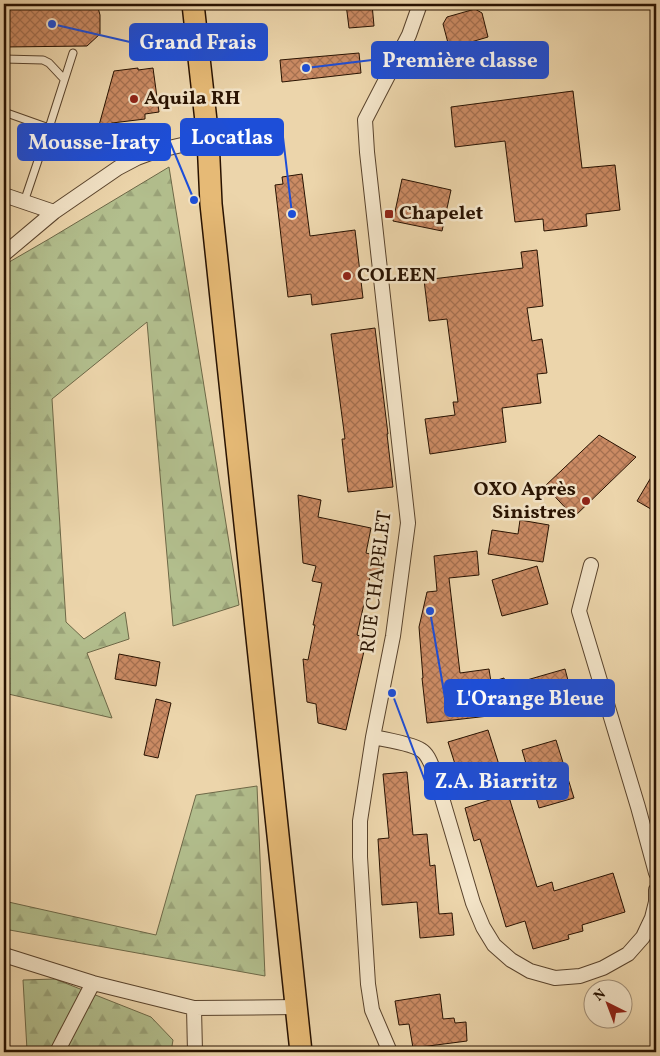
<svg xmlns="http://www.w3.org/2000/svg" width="660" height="1056" font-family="Vollkorn,serif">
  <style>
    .forest { fill: url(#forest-firs); stroke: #6d6847 }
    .building { fill: url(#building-cross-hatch); stroke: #281201 }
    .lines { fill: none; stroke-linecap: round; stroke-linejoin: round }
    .service-casing { stroke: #59432c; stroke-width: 9 }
    .minor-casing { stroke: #59432c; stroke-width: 16 }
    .primary-casing { stroke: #281201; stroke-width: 24 }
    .service { stroke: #f3e4c8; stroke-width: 7 }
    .minor { stroke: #f3e4c8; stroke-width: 14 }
    .primary { stroke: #e6ba76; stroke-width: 21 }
    .poi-dot { fill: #8f2418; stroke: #f3e4c8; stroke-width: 2 }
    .labels { text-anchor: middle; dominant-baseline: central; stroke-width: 5; stroke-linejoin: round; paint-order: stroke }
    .poi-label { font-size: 20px; font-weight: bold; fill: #281201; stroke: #f3e4c8; text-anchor: start }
    .street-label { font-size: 20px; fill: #281201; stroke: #f3e4c8 }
    .leader { fill: none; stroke: #1d4ed8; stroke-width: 2 }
    .callout-dot { fill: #1d4ed8; stroke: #f3e4c8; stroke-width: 2 }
    .callout { fill: #1d4ed8; stroke: #1d4ed8; stroke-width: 2 }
    .callout-label { font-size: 21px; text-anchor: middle; font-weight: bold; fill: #fff }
  </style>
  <defs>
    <pattern id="forest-firs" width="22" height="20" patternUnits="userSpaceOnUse" patternTransform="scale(1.25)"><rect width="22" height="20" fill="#b2be8d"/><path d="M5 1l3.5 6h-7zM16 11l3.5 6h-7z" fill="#99a278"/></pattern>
    <pattern id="building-cross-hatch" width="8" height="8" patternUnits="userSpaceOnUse" patternTransform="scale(1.25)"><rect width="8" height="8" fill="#cb8b64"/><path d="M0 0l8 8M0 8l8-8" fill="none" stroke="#a57050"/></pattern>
  </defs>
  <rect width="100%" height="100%" fill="#ecd5ab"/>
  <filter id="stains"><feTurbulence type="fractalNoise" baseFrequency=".004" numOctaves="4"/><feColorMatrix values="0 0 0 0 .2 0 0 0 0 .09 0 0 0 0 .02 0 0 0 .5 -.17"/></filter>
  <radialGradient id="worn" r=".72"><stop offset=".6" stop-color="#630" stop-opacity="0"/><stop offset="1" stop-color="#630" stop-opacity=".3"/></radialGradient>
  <path class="forest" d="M169,167L239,605L173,626L147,322L52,399L66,622L84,639L125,612L129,639L87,653L112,718L4,693V265L49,239Z
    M257,786L265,976L4,929V901L156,935L196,795Z
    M55,979L151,1017L173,1040L171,1052H26L27,1050L23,980Z"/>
  <path class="building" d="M4,4H97L100,15V34L87,46L4,47Z
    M346,4H372L374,26L349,28Z
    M475,9L482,13L488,37L454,47L448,43L443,24L447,17Z
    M359,53L361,73L282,82L280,60Z
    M138,68V70L153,68L159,112L145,114V119L112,123L98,129L114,71Z
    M573,91L582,168L615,165L620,210L586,214L587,226L544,231L543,219L515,222L505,141L455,147L451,107Z
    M302,174L310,236L355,230L363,298L312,305L311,294L288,297L275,185L283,184L282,177Z
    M402,179L451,190L442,231L393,221Z
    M537,250L543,306L527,308L532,341L542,339L547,373L537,374L541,403L502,408L506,442L430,454L425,419L455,415L453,402H458L447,319L429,321L424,280L523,268L521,252Z
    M375,328L388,434H387L393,487L348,492L342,439H345L331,334Z
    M599,435L636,457L574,517L545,486Z
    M656,469V512L637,501Z
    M298,495L321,500L318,517L371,528L366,553L382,557L378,579L370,577L357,635L367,638L346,730L318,723L316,704L307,702L303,659L308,660L315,625H313L322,583L312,581L316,566L303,563Z
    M520,520L549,525L543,562L488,554L492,530L518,534Z
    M477,551L479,575L449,578L460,673L489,669L491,682L504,678L506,686L565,669L573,699L516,716L515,713L427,723L422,678H423L419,627L427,592L437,591L434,556Z
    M537,566L548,604L502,616L492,580Z
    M119,654L160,662L156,686L115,679Z
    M156,699L171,703L158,758L144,755Z
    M488,730L501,771L461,783L448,742Z
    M556,740L574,798L539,808L522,750Z
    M407,772L413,835L427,834L430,866L435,865L439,914L452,913L454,935L420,938L417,902L382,905L378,839L389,838L383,774Z
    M508,794L537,887L552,882L554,891L613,873L625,912L582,925L583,931L568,935L569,939L533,949L525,921L506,927L480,839L474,841L465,808Z
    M440,994L443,1019L454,1018L455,1023L466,1022L467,1041L413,1048L409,1024L399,1025L395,1001Z"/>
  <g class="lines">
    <g class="service-casing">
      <path id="service" d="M4,59L43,60L49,63L64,79
        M4,112L49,128
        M24,202L49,128L73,53"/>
    </g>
    <g class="minor-casing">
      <path id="minor" d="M4,195L54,212
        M4,254L54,212L118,168L137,158L156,151L199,141
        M591,565L579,611L638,807L656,873
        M373,737C384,739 413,744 421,750C428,754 431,764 434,771L473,903L483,927L494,945L511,960L530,971L555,978L580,976L603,968L628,954L643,937L652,918L656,902V890
        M4,955L93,983L194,1008L297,1007
        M194,1008L195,1052
        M57,1052L93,983
        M390,1052L372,1010L368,984L360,857V821L373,737L393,636L408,523L367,152L365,120L409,35L420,4"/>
    </g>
    <g class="primary-casing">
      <path id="primary" d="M193,4L208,139L211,204L301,1052"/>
    </g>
    <use href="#service" class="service"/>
    <use href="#minor" class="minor"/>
    <use href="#primary" class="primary"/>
  </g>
  <g class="poi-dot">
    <circle cx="134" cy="99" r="5"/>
    <rect x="384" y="209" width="10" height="10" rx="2.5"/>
    <circle cx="347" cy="276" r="5"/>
    <circle cx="586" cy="501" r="5"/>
  </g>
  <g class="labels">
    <g class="poi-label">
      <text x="144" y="99">Aquila RH</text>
      <text x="399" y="214">Chapelet</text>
      <text x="357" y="276">COLEEN</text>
      <text x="576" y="490" text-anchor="end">OXO Après<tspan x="576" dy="23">Sinistres</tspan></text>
    </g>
    <g class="street-label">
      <text transform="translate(377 582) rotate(-83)">RUE CHAPELET</text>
    </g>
  </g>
  <path class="leader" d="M52 24L130 42M306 68L372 60M292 214L283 137M194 200L170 142M430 611L445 698M392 693L425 781"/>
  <g class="callout-dot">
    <circle cx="52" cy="24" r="5"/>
    <circle cx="306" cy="68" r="5"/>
    <circle cx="292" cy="214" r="5"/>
    <circle cx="194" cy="200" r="5"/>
    <circle cx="430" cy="611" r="5"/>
    <circle cx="392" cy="693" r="5"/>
  </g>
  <g class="callout">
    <rect x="130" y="24" width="137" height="36" rx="5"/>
    <rect x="372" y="42" width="176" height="36" rx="5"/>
    <rect x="181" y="119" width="102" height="36" rx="5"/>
    <rect x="18" y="124" width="152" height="36" rx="5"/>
    <rect x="445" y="680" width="169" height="36" rx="5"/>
    <rect x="425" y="763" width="143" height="36" rx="5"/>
  </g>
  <g class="callout-label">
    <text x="198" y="49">Grand Frais</text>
    <text x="460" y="67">Première classe</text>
    <text x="232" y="144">Locatlas</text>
    <text x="94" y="149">Mousse-Iraty</text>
    <text x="530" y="705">L'Orange Bleue</text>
    <text x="496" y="788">Z.A. Biarritz</text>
  </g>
  <rect width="660" height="1056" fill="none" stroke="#ecd5ab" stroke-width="20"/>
  <rect x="5" y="5" width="650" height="1046" fill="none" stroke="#281201" stroke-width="2.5"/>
  <rect x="10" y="10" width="640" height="1036" fill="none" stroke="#281201"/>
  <g transform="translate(608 1004) rotate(318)"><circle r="24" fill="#f3e4c8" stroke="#a29078"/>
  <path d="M0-4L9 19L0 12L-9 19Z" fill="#8f2418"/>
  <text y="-8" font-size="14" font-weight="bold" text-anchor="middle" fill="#281201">N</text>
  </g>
  <rect width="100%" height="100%" filter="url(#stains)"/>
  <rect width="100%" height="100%" fill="url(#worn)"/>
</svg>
